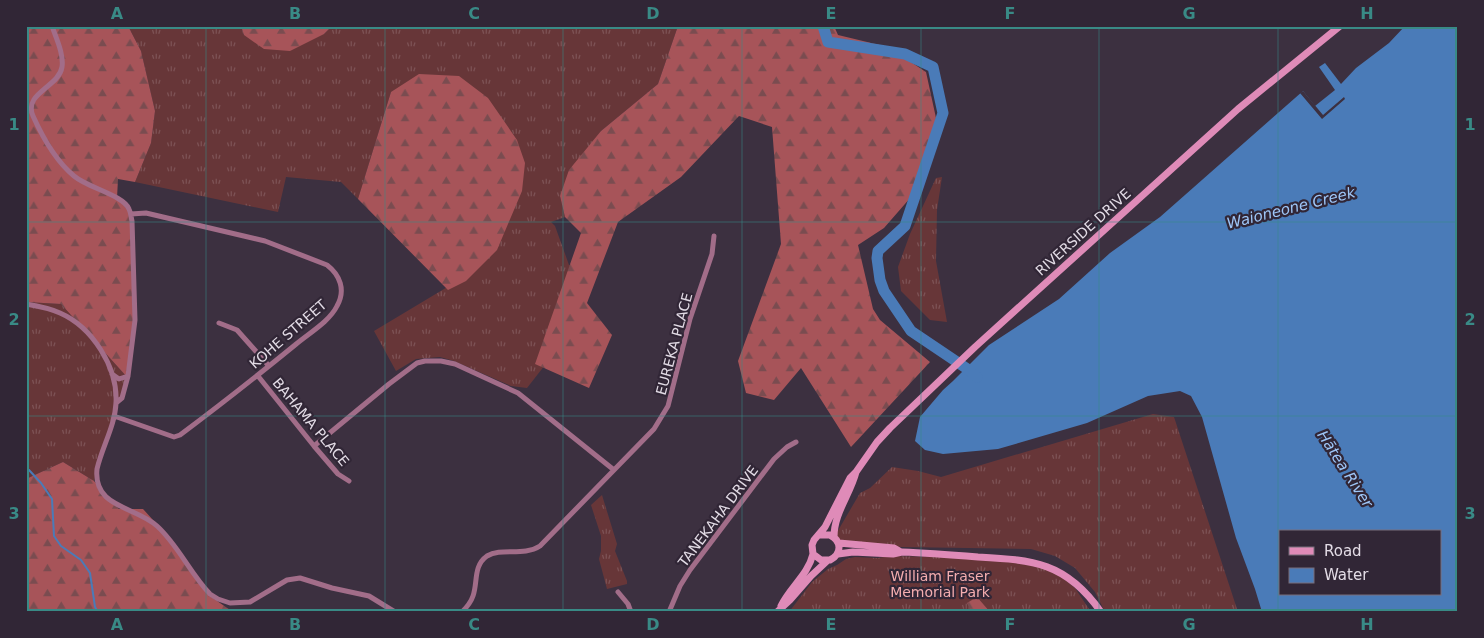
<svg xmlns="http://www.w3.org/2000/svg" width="1484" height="638" font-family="'DejaVu Sans',sans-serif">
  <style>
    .grass { fill: url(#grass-tufts) }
    .forest { fill: url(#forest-firs) }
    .water { fill: #4a7bb8; fill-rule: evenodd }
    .pier { fill: #3c3040 }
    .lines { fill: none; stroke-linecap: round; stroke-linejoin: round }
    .stream { stroke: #4a7bb8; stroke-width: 2 }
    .river { stroke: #4a7bb8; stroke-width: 11 }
    .street { stroke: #a26d89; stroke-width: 5 }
    .secondary { stroke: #df8bb8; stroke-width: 7 }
    .grid { fill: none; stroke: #398a86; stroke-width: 1; stroke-opacity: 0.55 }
    .labels { text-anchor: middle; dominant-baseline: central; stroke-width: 4.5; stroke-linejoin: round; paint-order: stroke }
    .street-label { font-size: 14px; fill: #e3dce6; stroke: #312636 }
    .park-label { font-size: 14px; fill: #f4adaf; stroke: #312636 }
    .water-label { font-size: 15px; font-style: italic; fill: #9ec6f8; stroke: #312636 }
    .neatline { fill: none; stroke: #398a86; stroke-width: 2 }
    .grid-label { font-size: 16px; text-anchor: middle; font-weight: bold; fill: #398a86 }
  </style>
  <defs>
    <pattern id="grass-tufts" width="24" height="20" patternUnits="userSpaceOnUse" patternTransform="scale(1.25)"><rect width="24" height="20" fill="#673638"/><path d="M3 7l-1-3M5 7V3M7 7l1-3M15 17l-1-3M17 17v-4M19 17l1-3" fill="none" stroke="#7d5255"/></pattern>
    <pattern id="forest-firs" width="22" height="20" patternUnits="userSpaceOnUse" patternTransform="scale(1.25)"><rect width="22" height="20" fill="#a75459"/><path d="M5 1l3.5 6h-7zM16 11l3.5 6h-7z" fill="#7a4c50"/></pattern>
  </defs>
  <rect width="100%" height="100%" fill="#3c3040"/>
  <path class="grass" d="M128,26H241L244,35L324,34L332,26H678L658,84L601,131L560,196L565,217L551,222L555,226L569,265L596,270L545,365L527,388L511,386L454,361L440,357L416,359L396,371L374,331L454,283L391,92L358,199L341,182L286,177L278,212L135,182L151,143L155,111L141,51Z
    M942,177L937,210L936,261L947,322L930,320L901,291L898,267L910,234L936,178Z
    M26,302L61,304L127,377L94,481L63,462L26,479Z
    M1153,414L1174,417L1238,612H1105L1095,592L1075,568L1055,556L1031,549L901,547L852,543L840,540L836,534L860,493L870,488L892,467L918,471L941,477Z
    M602,495L617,544L615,551L627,581V584L607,589L599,559L601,551V536L591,505Z
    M889,556L1002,558L1046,564L1075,588L1091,612H789L812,582L828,569L837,565L846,559L855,557L878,558Z"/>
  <path class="forest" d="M26,26H128L141,51L155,111L151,143L135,182L118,179L117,198L130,212L135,317L127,377L61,304L26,302Z
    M241,26H332L324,34L290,51L264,49L244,35Z
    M678,26H834L838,35L888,47L926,72L936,118L918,189L884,228L858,245L873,309L880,320L930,362L851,447L801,368L774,400L746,393L738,361L781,244L772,127L739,116L681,177L618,222L587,303L612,335L589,388L535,364L581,233L565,217L560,196L569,170L601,131L658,84Z
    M419,74L459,76L488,98L517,140L525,163L522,191L497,250L466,281L448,290L358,199L391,92Z
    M63,462L94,481L119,509H143L173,542L207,594L233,612H26V479Z
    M977,597L990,612H971L967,603Z"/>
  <path class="water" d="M1405,26H1458V612H1262L1255,589L1236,538L1202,417L1191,396L1180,391L1148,396L1087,423L998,449L943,454L925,450L915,441L920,417L943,390L953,381L989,345L1059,299L1110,253L1160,217L1303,91L1315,106L1335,90L1319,67L1325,63L1341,84L1356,68L1389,43ZM1280,532H1440V594H1280Z"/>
  <path class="pier" d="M1303,91L1323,115L1344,97L1345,99L1322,119L1300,93Z"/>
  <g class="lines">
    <path class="stream" d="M26,469L29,470L41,483L52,499L54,536L61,546L81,560L90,573L95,607L98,612"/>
    <path class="river" d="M823,26L828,42L905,54L933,67L943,113L905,226L878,251L877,258L880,280L884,291L911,331L966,368L977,377"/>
    <path class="street" d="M52,26C56,38 64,54 62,67C59,87 23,93 33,116C42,136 57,162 74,176C88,188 123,195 129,209C131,213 131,217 132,221L135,320L128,376L122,398L116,403
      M26,304C38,306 49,308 60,313C92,327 118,367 116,403C115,426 102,447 97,469C93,508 135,506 157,526C178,545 190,573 210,594L218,599L230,603L250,602L287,580L300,578L332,588L369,596L395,612
      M219,323L237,330L269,366
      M112,374L119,379L128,376
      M258,376L314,446L338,474L349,481
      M114,416L174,437L180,435C219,406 257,376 295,345C309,333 329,322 337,306C346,290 340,275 327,265L265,241L146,213L131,214
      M314,446L389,384L417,363L425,361H441L455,364L518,393L614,470L540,546C523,557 502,547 487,556C473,566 478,582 473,596C471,602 467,607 462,612
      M614,470L654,429L668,406L690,319L712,254L714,236
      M618,592L628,604L631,612
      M669,612L680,586L690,570L774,459L787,447L796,442"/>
    <path class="secondary" d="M820,535H830C842,541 842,554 830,560H821L813,554L812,545L814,540L825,527L850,478L856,472L877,442L890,428L975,347L1238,109L1340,26
      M834,537C834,513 850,495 856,472
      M839,543L894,548L901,552
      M838,554L853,552L893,554L902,552C927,553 953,555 978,557C1033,560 1066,562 1101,612
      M781,606C790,587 808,575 813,554
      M777,612L790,600L811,576L827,561"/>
  </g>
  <path class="grid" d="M206,26V612M385,26V612M563,26V612M742,26V612M921,26V612M1099,26V612M1278,26V612M26,222H1458M26,416H1458"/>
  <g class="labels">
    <g class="street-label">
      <text transform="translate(1083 232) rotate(-42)">RIVERSIDE DRIVE</text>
      <text transform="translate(288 334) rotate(-41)">KOHE STREET</text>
      <text transform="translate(674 344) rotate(-75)">EUREKA PLACE</text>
      <text transform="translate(311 422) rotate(50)">BAHAMA PLACE</text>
      <text transform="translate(718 516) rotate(-53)">TANEKAHA DRIVE</text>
    </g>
    <g class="park-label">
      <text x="940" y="576">William Fraser<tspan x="940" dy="16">Memorial Park</tspan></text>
    </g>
    <g class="water-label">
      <text transform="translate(1291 208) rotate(-14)">Waioneone Creek</text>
      <text transform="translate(1345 469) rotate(57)">Hātea River</text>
    </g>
  </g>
  <rect width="1484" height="638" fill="none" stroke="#312636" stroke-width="55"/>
  <rect x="1279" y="530" width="162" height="65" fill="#312636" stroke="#786f7c"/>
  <rect x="1289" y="547" width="25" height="8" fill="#df8bb8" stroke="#786f7c"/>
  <text x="1324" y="556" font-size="15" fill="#e3dce6">Road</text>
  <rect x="1289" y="568" width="25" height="15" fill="#4a7bb8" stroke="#786f7c"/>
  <text x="1324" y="580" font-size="15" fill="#e3dce6">Water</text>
  <rect x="28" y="28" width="1428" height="582" class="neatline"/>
  <g class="grid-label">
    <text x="117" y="19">A</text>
    <text x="295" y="19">B</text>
    <text x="474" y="19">C</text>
    <text x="653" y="19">D</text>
    <text x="831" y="19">E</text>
    <text x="1010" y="19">F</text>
    <text x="1189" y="19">G</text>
    <text x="1367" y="19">H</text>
    <text x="14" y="130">1</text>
    <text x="1470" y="130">1</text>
    <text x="14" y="325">2</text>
    <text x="1470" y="325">2</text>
    <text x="14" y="519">3</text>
    <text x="1470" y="519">3</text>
    <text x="117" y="630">A</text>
    <text x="295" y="630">B</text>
    <text x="474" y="630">C</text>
    <text x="653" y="630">D</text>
    <text x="831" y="630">E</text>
    <text x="1010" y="630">F</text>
    <text x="1189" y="630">G</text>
    <text x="1367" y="630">H</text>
  </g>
</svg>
